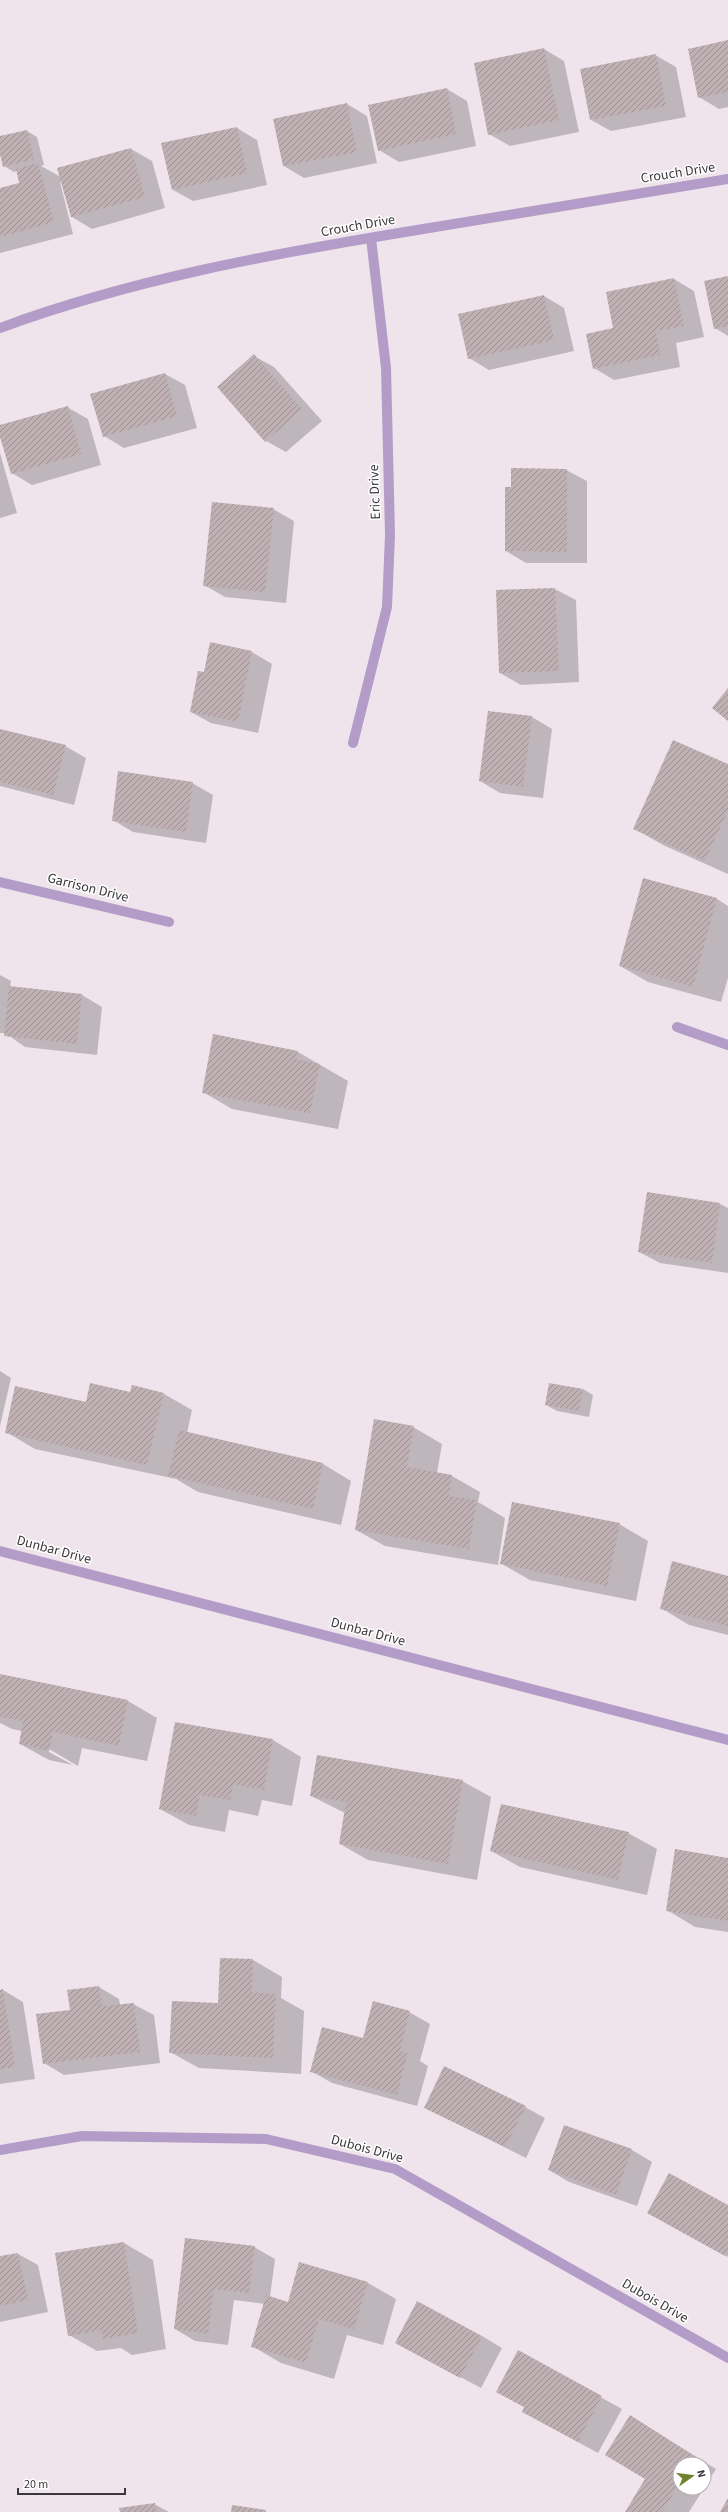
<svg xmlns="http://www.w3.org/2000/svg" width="728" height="2512" font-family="'Source Sans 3',sans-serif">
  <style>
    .shadow { fill: #0003; fill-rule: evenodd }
    .building { fill: url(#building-hatch) }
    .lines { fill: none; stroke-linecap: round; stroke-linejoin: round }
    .minor { stroke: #b39dc8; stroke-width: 10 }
    .labels { text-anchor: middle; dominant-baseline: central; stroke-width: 3; stroke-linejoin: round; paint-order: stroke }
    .street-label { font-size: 14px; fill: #3b373a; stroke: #fff }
  </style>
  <defs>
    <pattern id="building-hatch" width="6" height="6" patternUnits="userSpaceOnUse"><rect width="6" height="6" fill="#bfb1b3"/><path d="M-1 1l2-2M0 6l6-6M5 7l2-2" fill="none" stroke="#9c9193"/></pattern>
  </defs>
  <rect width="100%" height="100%" fill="#efe4eb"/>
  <path class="shadow" d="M728,41V107L719,109L699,97Z
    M544,49L564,61L579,132L510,146L489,134Z
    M655,55L676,67L686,117L611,131L591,120Z
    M447,89L467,101L476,146L399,162L379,150Z
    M347,104L367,116L377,163L304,178L284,166L274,119Z
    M237,128L257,140L267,185L193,201L173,190Z
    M27,131L37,137L44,165L41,166L61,177L58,169L131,149L152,161L165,208L92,229L72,217L62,182H60L73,234L0,253V189L21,184L17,171L14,172L4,166L0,150V137Z
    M728,277V336L715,328Z
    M674,279L694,291L704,337L676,343L680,367L614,380L594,368L615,329Z
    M544,296L564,308L574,351L489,370L469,358Z
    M254,356L274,367L322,421L286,452L266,441Z
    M165,374L185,385L197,428L124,448L104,436Z
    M67,407L88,419L101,465L32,485L12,473L0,426Z
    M0,453L17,513L0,518Z
    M566,470L587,481V563H526L506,551Z
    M273,509L294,521L286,603L225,597L204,585Z
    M555,589L576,600L579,682L521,685L500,673L497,591Z
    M252,652L272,664L258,733L211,723L191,712Z
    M532,717L552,729L543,798L500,793L480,781Z
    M0,730L65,746L86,758L74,805L0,786Z
    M728,766V874L663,845L635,829Z
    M192,783L213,795L206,843L133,832L113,820Z
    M717,899L728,906V978L721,1002L648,982L620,966Z
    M0,975L11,981L10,987L82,995L102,1007L97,1055L25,1047L5,1033H0Z
    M298,1052L348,1081L338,1129L232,1109L203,1092Z
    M648,1193L720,1204L728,1208V1273L660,1263L639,1252Z
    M0,1371L11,1378L0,1426Z
    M132,1387L164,1394L192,1410L187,1433L323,1464L351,1481L341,1525L198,1492L176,1479L35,1449L6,1432L87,1403L131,1393Z
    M583,1389L593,1395L589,1417L557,1411L546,1405Z
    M413,1427L442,1444L437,1473L452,1476L480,1492L478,1502L505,1518L498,1565L385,1546L356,1530Z
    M619,1524L648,1541L636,1601L530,1580L502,1564Z
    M728,1577V1635L689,1625L661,1608Z
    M0,1675L128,1701L157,1718L147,1761L82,1748L78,1766L49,1749V1752L73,1765L49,1760L20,1744L22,1731L12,1729L0,1723Z
    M273,1740L301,1757L292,1806L262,1800L258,1816L229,1810L225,1832L189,1825L160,1809Z
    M462,1781L491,1797L477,1880L368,1860L340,1844L345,1813L311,1796Z
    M628,1833L657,1849L647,1895L520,1867L491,1851Z
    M728,1859V1932L695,1927L667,1910Z
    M221,1959L253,1960L282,1977L281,1998L304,2011L301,2074L199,2068L170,2052L219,2004Z
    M99,1987L119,1999L120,2005L133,2004L154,2015L160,2063L64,2075L44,2063L71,2011Z
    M3,1990L23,2002L35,2079L0,2084V1991Z
    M409,2012L430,2024L420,2061L428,2066L417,2106L332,2083L311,2071Z
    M425,2107H525L545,2118L526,2158Z
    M565,2126L632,2150L652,2162L637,2206L569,2182L549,2170Z
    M728,2207V2257L668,2224Z
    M124,2243L153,2260L166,2349L132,2355L121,2348L97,2351L69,2335L56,2254Z
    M254,2247L275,2259L270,2297L288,2303L368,2283L396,2299L383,2345L347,2335L334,2379L281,2363L252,2346L265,2304L234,2300L228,2345L195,2341L175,2329Z
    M18,2254L38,2265L48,2312L0,2322V2257Z
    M482,2336L502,2348L481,2388L396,2343Z
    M519,2352L622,2409L598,2453L543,2423L525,2407Z
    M630,2416L716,2469L689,2512H626L646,2479ZM680,2464H704V2488H680Z
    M154,2504L169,2512H121Z"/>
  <path class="building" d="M728,40V92L698,98L688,49Z
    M544,48L559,120L488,135L474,63Z
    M656,54L666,106L590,120L580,69Z
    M447,88L456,134L378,151L368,105Z
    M347,103L357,152L283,166L273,119Z
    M237,127L247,173L172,190L161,143Z
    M27,130L34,159L3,167L0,154V136Z
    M131,148L145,197L71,217L57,168Z
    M38,163L54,222L0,237V188L19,183L16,169Z
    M728,276V326L714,329L704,281Z
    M674,278L684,326L656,331L660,355L593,369L586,334L613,328L606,292Z
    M544,295L554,340L468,359L458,314Z
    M254,354L302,409L265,442L217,387Z
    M165,373L177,416L103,437L90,394Z
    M68,406L81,454L11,474L0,437V425Z
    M511,468L567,469V552L505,551V487H511Z
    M212,502L274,508L265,592L203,586Z
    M555,588L559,671L499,673L496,590Z
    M210,642L252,651L238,722L190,712L198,671L204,672Z
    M728,688V721L712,708Z
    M488,711L532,716L523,787L479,781Z
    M0,729L66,745L53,795L0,782Z
    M673,740L728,764V810L705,861L633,829Z
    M118,771L193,782L186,832L112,821Z
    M643,878L717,898L693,987L619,966Z
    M9,986L82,994L77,1044L4,1036Z
    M213,1034L298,1051L296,1059L320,1064L310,1113L202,1093Z
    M647,1192L720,1203L712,1263L638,1252Z
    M90,1383L130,1392L132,1385L164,1393L147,1465L5,1433L15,1386L86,1402Z
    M549,1383L583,1389L579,1411L545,1405Z
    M374,1419L414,1426L407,1467L452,1475L449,1496L477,1500L469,1549L355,1530Z
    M179,1430L323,1463L313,1509L168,1476Z
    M512,1502L620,1523L607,1586L500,1564Z
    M672,1561L728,1576V1626L660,1609Z
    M0,1674L128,1700L119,1746L53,1732L49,1751L19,1744L23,1721L0,1717Z
    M175,1722L273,1739L264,1790L233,1784L230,1800L200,1795L196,1816L159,1809Z
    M317,1755L463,1780L448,1864L339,1844L346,1802L310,1796Z
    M501,1804L629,1832L618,1880L490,1851Z
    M675,1849L728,1858V1921L666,1911Z
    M220,1958L253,1959L252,1992L276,1994L273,2058L169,2053L172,2001L218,2003Z
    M99,1986L102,2006L134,2003L140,2052L43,2064L36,2014L70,2010L67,1990Z
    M3,1989L15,2067L0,2069V1990Z
    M373,2001L410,2011L400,2051L408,2053L397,2095L310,2072L322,2027L363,2038Z
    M444,2066L526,2106L505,2147L424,2108Z
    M564,2125L632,2149L616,2195L548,2170Z
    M669,2173L728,2205V2250L725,2256L647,2213Z
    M185,2238L255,2246L249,2293L214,2289L208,2334L174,2329Z
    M124,2242L138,2333L103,2339L102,2330L68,2336L55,2253Z
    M18,2253L28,2300L0,2306V2256Z
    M299,2262L368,2282L354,2329L319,2319L306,2363L251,2347L266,2295L288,2302Z
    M417,2301L482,2336L460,2378L395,2343Z
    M518,2350L602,2396L578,2442L522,2412L524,2407L496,2392Z
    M630,2415L696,2457L692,2464H680V2483L662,2512H625L645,2479L605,2455Z
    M728,2498V2512H720Z
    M155,2503L156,2512H120L119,2508Z
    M232,2505L266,2510V2512H231Z"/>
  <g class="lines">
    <path class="minor" d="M0,328C132,279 272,254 411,231C516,214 622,197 728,179
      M353,743L387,607L390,535L386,368L371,238
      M0,882L169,922
      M677,1027L728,1045
      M0,1551L728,1740
      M0,2150L82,2136L266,2139L395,2169L728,2358"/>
  </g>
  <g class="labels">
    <g class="street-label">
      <text transform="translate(678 173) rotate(-9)">Crouch Drive</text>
      <text transform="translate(358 226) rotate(-10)">Crouch Drive</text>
      <text transform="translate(375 492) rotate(-92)">Eric Drive</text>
      <text transform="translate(88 888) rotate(14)">Garrison Drive</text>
      <text transform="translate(54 1550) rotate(15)">Dunbar Drive</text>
      <text transform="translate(368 1632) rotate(15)">Dunbar Drive</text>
      <text transform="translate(367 2149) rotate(15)">Dubois Drive</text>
      <text transform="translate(655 2301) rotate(30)">Dubois Drive</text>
    </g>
  </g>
  <g transform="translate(692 2476) rotate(76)"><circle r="19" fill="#ffffff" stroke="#b1afb0"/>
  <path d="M0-3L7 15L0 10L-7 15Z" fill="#6f8231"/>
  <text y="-6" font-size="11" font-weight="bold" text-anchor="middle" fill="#3b373a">N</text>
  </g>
  <path d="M18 2488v6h107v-6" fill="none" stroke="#3b373a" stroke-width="2"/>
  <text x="24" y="2488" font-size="12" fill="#3b373a" stroke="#ffffff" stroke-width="3" paint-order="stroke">20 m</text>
</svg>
